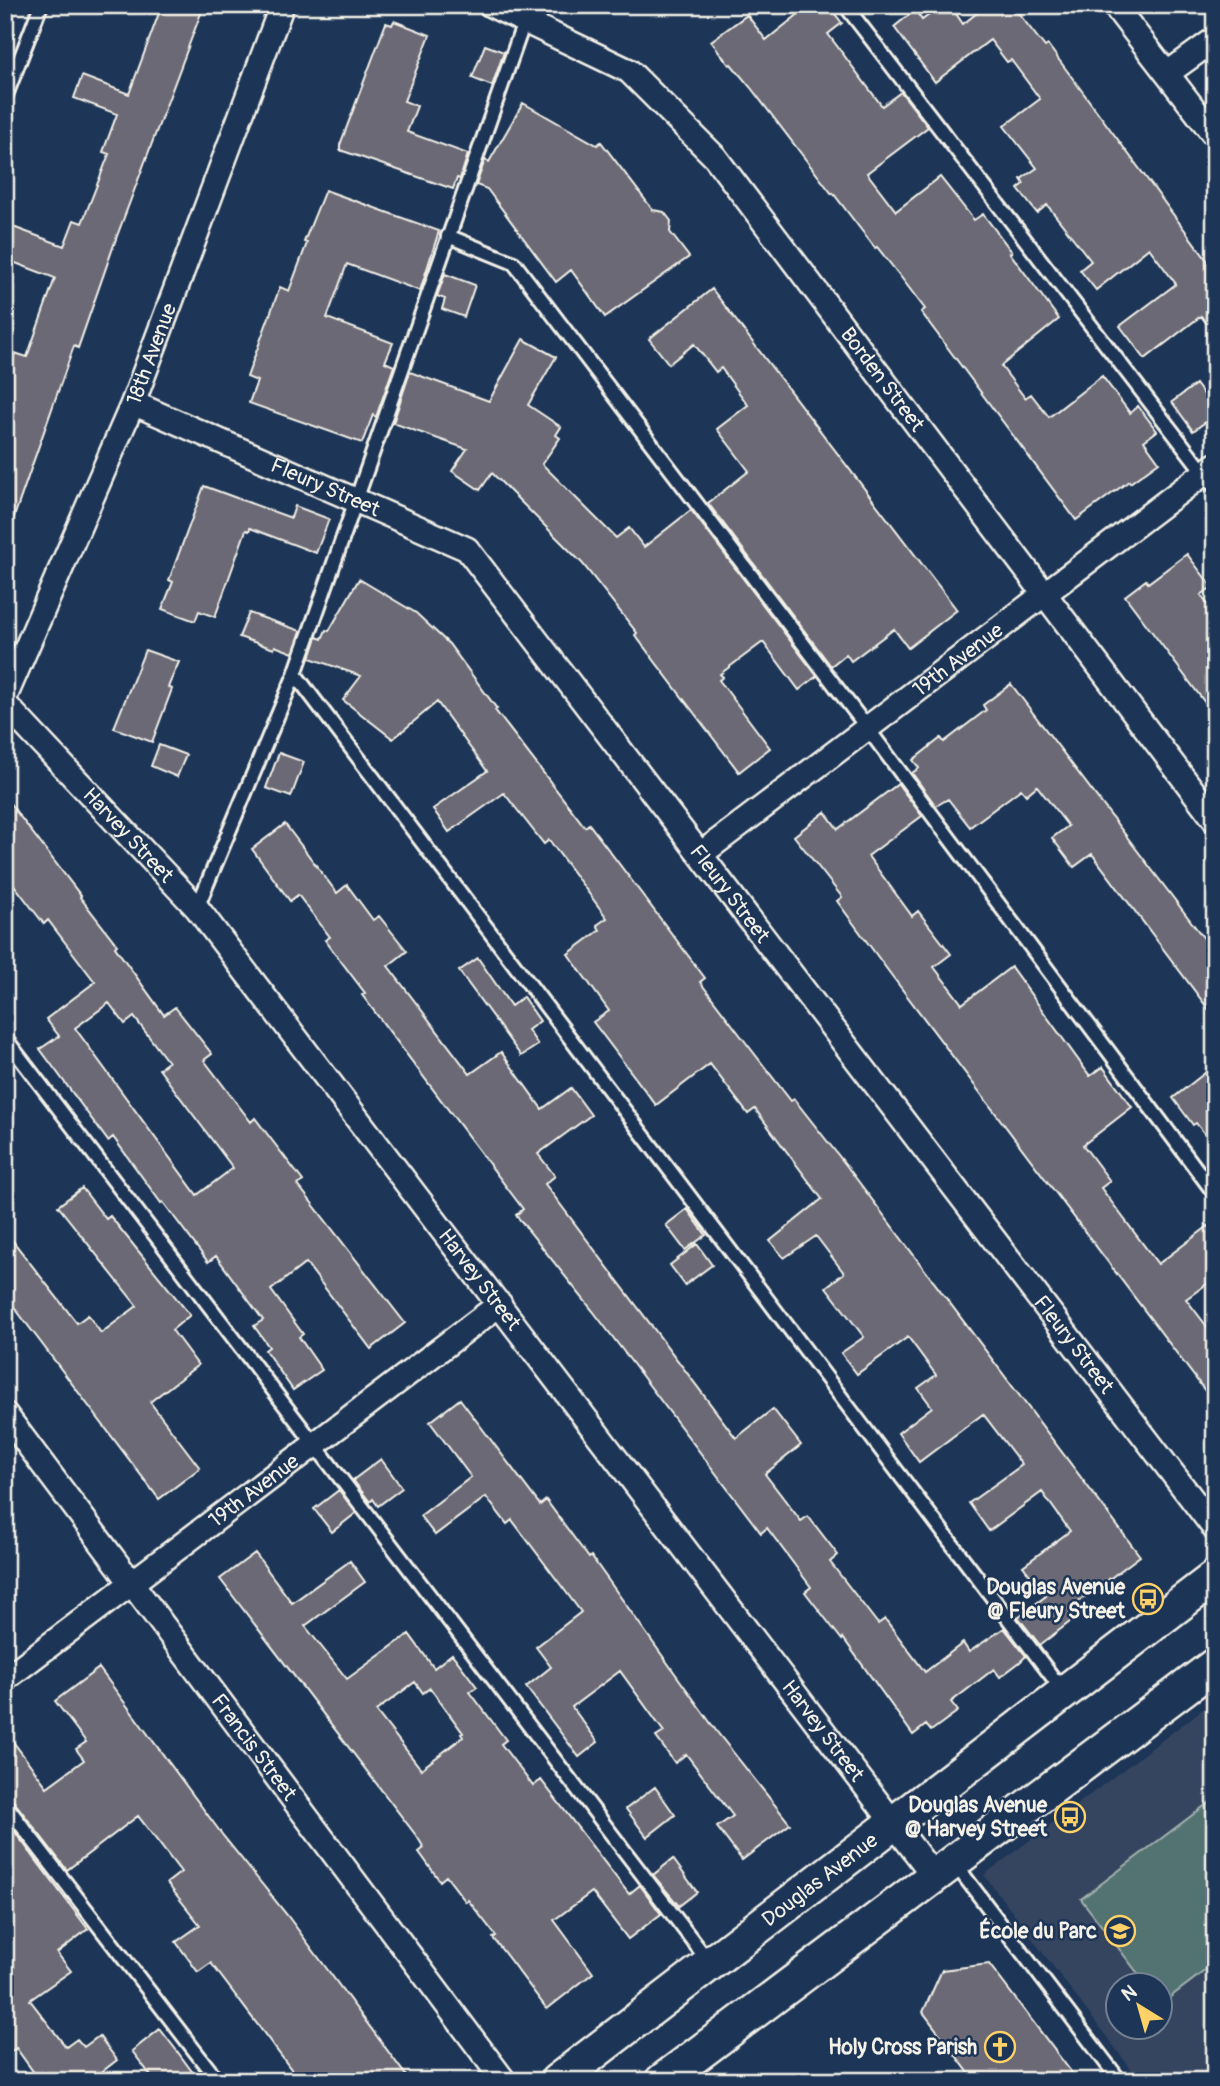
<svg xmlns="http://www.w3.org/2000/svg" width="1220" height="2086" font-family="Pangolin,sans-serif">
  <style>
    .built { fill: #344560; fill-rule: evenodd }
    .park { fill: #527272; stroke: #a3b2ad; stroke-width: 2 }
    .building { fill: #6a6974; stroke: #f4f1e8; stroke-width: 2; fill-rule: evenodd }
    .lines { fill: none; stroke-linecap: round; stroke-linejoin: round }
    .lane-casing { stroke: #f4f1e8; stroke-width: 18 }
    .street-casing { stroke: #f4f1e8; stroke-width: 28 }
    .secondary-casing { stroke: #f4f1e8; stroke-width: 38 }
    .lane { stroke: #1d3557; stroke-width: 12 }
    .street { stroke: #1d3557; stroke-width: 23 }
    .secondary { stroke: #1d3557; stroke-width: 33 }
    .labels { text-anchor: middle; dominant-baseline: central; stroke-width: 5; stroke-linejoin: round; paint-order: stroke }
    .street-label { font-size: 21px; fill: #f4f1e8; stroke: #1d3557 }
    .poi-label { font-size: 21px; font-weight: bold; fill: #f4f1e8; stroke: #1d3557; text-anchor: end }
  </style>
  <rect width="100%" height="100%" fill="#1d3557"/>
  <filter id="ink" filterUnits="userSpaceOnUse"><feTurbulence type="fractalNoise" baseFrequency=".0143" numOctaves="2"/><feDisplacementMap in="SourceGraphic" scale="14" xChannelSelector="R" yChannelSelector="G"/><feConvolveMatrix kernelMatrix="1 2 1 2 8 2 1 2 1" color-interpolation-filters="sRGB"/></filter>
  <g filter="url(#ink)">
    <path class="built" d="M1215,1700V2081H1140L984,1875ZM1118,1984H1160V2026H1118Z"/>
    <path class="park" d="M1215,1798V1963L1161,2004L1160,1984H1146L1081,1899Z"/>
    <path class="building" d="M162,5H204L117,236L78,348L74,346L8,534L5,533V381L15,353L27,357L55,278L5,259V224L64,246L74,220L82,223L109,154L103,152L117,114L74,98L82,76L129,94Z
      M810,5H828L842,23L828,34L882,106L901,92L928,127L867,173L896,211L940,177L974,220L983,214L1012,252L1010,253L1059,319L1001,366L1025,398L1031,394L1049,417L1102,376L1130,413L1138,406L1157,431L1144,441L1159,462L1130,483L1129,481L1076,520L921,312L925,309L900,276L877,247L875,248L833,193L832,194L751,88L731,64L729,65L711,41L747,15L766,40Z
      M943,5H950L963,24L987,5H1012L1045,47L1048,45L1215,271V335L1201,316L1145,359L1120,326L1176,284L1149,248L1096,290L1080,270L1091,261L1047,205L1037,213L1018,189L1024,184L1021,179L1037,168L1004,126L1040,99L1011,60L1007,62L990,40L935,82L894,27L915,10L922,20Z
      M394,21L430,35L404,101L417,106L407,132L468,154L460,179L457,178L453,189L340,150V145L386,23L392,25Z
      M485,45L504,52L492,86L472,78Z
      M523,103L597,145L601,142L653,210L664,212L671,221L670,232L689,257L605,317L571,270L556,282L487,189L476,185L485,160L489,162Z
      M325,190L439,231L420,291L347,264L327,318L393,343L385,362L394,366L376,417L373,415L362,443L249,403L257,381L247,377L280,287L289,291L307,243L304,242Z
      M445,274L475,285L464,317L442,309L445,299L437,296Z
      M712,289L957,610L908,648L894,629L851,661L846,654L831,666L708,503L749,471L717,429L748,405L721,368L716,372L694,344L669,364L649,339Z
      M523,339L556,357L528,405L561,427L556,435L560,438L542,464L616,538L629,528L644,547L691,510L817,676L799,690L763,642L720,674L723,677L719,680L770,748L739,772L635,635L637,633L582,563L492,473L480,490L452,471L467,449L393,423L410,372L489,401Z
      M1196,384L1215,409V415L1193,431L1172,402Z
      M204,486L291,518L295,506L329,519L316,553L250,528L249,531L246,530L215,617L199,611L195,621L162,609L173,582L169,580Z
      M1187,554L1212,587L1201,595L1215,614V716L1125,596L1146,580L1148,583Z
      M359,579L416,613L449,644L497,709L495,710L585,827L589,824L705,978L700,982L747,1044L791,1101L794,1099L846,1165L1140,1556L1069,1609L1075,1618L1040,1645L1018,1617L1046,1596L1023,1566L1070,1531L1042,1492L989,1531L969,1503L1022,1465L983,1414L919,1462L898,1433L932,1407L918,1388L936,1375L908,1337L857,1374L841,1353L864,1337L826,1287L844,1273L816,1236L784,1258L770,1241L822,1199L755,1109L748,1114L710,1064L656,1105L593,1022L609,1011L568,954L600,930L597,925L607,918L549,840L544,844L504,793L449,832L433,809L487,771L437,702L393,739L343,700L361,676L310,658L317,637L322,639L326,630L329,631Z
      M249,613L301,631L293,653L275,646L274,649L239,637Z
      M145,650L179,662L168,687L172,689L152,742L114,728Z
      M1011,684L1215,953V1018L1092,854L1074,867L1052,838L1068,826L1037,786L1026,795L1021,789L970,827L948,799L936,806L912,773L919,768L913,760L941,738L944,742L986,710L983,705Z
      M159,745L186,755L177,777L151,766Z
      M279,753L304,762L291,797L266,788Z
      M898,784L922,816L868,856L912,916L918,911L951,954L934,967L962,1004L1011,967L1090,1076L1103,1067L1132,1107L1083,1145L1110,1181L1101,1188L1158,1264L1215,1221V1278L1186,1299L1215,1337V1404L889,972L837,901L842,897L794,836L825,812L838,829Z
      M5,797L81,896L80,897L117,945L115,947L164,1015L175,1007L212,1054L204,1060L251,1122L255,1118L303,1181L298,1185L405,1323L371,1349L306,1263L271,1290L303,1334L299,1337L322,1370L293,1390L265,1350L269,1347L254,1326L263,1320L216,1256L208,1262L163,1202L161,1203L113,1137L108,1141L40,1049L59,1036L46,1019L95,982L48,920L44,924L5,873ZM109,1003L125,1024L134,1017L168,1062L159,1069L233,1168L197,1195L75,1028Z
      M285,824L337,893L347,885L373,920L379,916L407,951L388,966L470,1074L501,1052L542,1109L571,1088L591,1115L538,1154L555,1176L545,1184L736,1438L773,1409L801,1445L765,1474L801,1521L808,1516L838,1555L830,1562L878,1624L885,1619L925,1672L963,1643L969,1652L1004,1628L1026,1656L1020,1662L1000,1677L994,1669L951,1702L958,1711L931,1731L926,1725L913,1735L843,1638L842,1640L805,1592L811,1587L767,1528L761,1533L593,1311L516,1215L523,1209L362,995L365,993L325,940L330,937L298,895L290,901L252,849Z
      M478,958L511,1006L523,997L540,1021L528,1030L538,1045L521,1056L459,971Z
      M1215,1065V1147L1196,1123L1193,1125L1173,1098Z
      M82,1188L106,1219L110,1216L190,1315L172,1330L198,1365L150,1402L200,1468L159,1499L5,1295V1231L77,1323L88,1315L101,1333L137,1306L58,1206Z
      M687,1209L706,1235L685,1250L666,1225Z
      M697,1244L712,1265L685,1285L670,1265Z
      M460,1399L540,1505L546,1500L589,1558L591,1556L717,1732L790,1824L742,1860L717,1827L733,1816L686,1754L675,1763L656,1737L664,1732L620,1671L572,1707L598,1742L579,1757L526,1687L551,1667L536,1647L581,1612L512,1520L507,1524L486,1497L435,1535L420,1516L471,1477L430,1422Z
      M381,1459L402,1488L378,1506L373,1499L370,1502L353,1480Z
      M339,1490L356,1513L332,1532L314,1509Z
      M255,1553L292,1603L350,1561L365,1582L305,1626L347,1679L409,1634L434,1668L452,1654L477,1687L470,1692L506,1740L501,1744L533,1786L541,1780L629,1894L640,1885L661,1914L628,1939L592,1892L554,1920L593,1973L547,2009L493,1938L496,1936L468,1900L466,1902L446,1876L440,1881L419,1852L424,1848L418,1838L220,1579ZM415,1682L423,1693L430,1688L463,1733L461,1734L463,1737L421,1769L376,1711Z
      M99,1668L224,1837L287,1915L410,2081H300L211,1963L198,1972L176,1942L200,1925L167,1883L181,1872L138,1816L67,1870L12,1799L5,1795V1731L47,1787L84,1760L76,1749L86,1742L55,1701Z
      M655,1787L675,1815L647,1837L626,1809Z
      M5,1819L88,1929L57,1953L71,1971L30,2000L66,2047L77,2039L84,2047L99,2036L117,2060L90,2081H40L16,2048L5,2056Z
      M673,1859L697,1892L679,1906L653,1875Z
      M989,1964L1078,2081H975L923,2012L942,1970Z
      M160,2029L177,2051L199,2081H155L132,2051Z"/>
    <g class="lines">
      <g class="lane-casing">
        <path id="lane" d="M845,5L1215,487
          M5,98L41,5
          M448,236L514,263L868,729L1215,1194
          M295,674L1063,1691
          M197,908L295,674L530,5
          M5,1038L709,1962
          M5,1804L218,2081
          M955,1864L1120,2081"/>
      </g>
      <g class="street-casing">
        <g id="street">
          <path id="s1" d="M491,5L629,71L715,157L1215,820"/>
          <path d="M1114,5L1215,136"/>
          <path d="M1168,73L1215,39"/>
          <path id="s2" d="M133,403L467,549L1215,1529"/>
          <path id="s3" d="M5,697L133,403L282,5"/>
          <path id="s4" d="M5,704L197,908L933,1875"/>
          <path id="s5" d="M701,854L1215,465"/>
          <path id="s6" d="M5,1414L504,2081"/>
          <path id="s7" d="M5,1679L500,1304"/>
        </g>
      </g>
      <g class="secondary-casing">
        <g id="secondary">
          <path id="s8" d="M557,2081L1215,1577"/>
          <path d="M662,2081L1215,1665"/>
        </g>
      </g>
      <use href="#lane" class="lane"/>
      <use href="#street" class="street"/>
      <use href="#secondary" class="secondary"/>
    </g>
  </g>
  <defs>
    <g id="bus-ring" transform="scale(1.575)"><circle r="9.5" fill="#1d3557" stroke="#ffd166" stroke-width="1.5"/><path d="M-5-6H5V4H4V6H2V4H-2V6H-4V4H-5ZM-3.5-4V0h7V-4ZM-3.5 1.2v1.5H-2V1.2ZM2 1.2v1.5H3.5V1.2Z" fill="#ffd166"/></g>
    <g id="school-ring" transform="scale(1.575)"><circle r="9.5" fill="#1d3557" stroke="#ffd166" stroke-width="1.5"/><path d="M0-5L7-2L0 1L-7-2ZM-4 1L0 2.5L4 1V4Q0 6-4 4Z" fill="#ffd166"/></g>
    <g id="church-ring" transform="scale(1.575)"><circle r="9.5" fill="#1d3557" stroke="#ffd166" stroke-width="1.5"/><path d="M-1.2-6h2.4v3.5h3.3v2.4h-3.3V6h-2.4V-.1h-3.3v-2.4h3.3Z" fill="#ffd166"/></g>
  </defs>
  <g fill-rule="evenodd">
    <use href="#bus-ring" x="1148" y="1599"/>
    <use href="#bus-ring" x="1070" y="1817"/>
    <use href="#school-ring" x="1120" y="1931"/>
    <use href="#church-ring" x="1000" y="2047"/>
  </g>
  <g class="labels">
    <g class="street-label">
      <text stroke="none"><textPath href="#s3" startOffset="373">18th Avenue</textPath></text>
      <text stroke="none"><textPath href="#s1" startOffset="553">Borden Street</textPath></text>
      <text stroke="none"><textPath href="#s2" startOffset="210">Fleury Street</textPath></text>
      <text stroke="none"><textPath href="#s5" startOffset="322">19th Avenue</textPath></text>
      <text stroke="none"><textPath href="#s4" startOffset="180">Harvey Street</textPath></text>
      <text stroke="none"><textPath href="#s2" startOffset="798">Fleury Street</textPath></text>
      <text stroke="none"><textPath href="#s4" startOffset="747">Harvey Street</textPath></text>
      <text stroke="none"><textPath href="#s2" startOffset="1365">Fleury Street</textPath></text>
      <text stroke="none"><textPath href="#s7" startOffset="312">19th Avenue</textPath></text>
      <text stroke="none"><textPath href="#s4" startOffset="1314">Harvey Street</textPath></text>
      <text stroke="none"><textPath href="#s6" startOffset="416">Francis Street</textPath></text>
      <text stroke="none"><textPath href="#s8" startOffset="331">Douglas Avenue</textPath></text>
    </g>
    <g class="poi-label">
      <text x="1125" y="1587">Douglas Avenue<tspan x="1125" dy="24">@ Fleury Street</tspan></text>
      <text x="1047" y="1805">Douglas Avenue<tspan x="1047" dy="24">@ Harvey Street</tspan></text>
      <text x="1097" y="1931">École du Parc</text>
      <text x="977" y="2047">Holy Cross Parish</text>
    </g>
  </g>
  <rect width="1220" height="2086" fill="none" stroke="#1d3557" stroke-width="28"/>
  <rect x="14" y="14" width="1192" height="2058" fill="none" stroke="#f4f1e8" stroke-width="2.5" filter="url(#ink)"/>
  <g transform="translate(1139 2006) rotate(323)"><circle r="33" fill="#1d3557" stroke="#738091" stroke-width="2"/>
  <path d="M0-5L12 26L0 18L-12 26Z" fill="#ffd166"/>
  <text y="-10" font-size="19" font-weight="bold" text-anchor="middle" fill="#f4f1e8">N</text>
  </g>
</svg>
